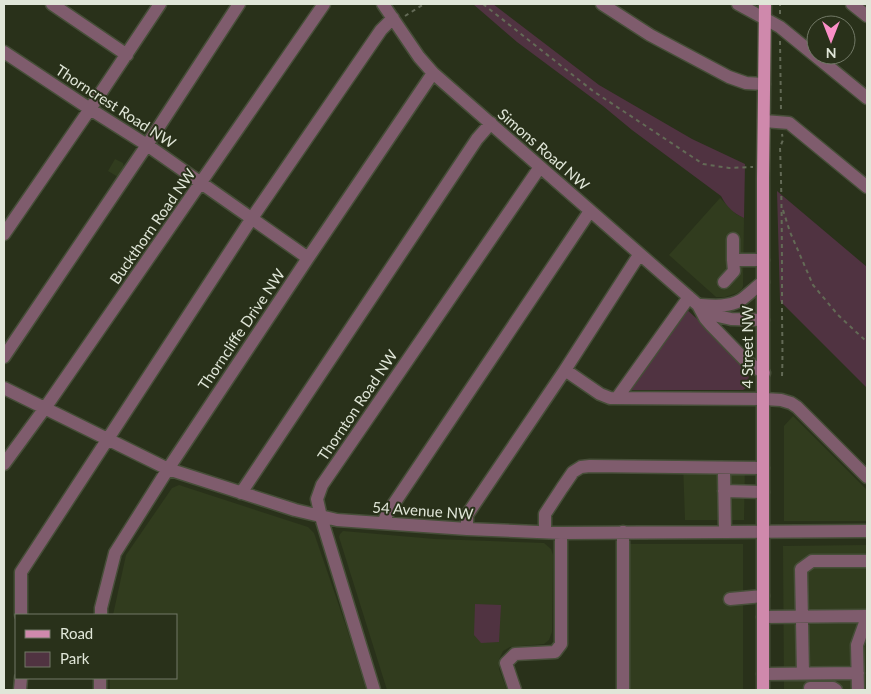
<svg xmlns="http://www.w3.org/2000/svg" width="871" height="694" font-family="Lato,sans-serif">
  <style>
    .built { fill: #313c1e }
    .green { fill: #503341 }
    .lines { fill: none; stroke-linecap: round; stroke-linejoin: round }
    .minor-casing { stroke: #464e38; stroke-width: 15 }
    .major-casing { stroke: #464e38; stroke-width: 15 }
    .path { stroke: #636a56; stroke-width: 2; stroke-dasharray: 4 4; stroke-linecap: butt }
    .minor { stroke: #7f5c6d; stroke-width: 12 }
    .major { stroke: #cf89ac; stroke-width: 12 }
    .labels { text-anchor: middle; dominant-baseline: central; stroke-width: 4; stroke-linejoin: round; paint-order: stroke }
    .street-label { font-size: 15px; fill: #e0e6d8; stroke: #29311a }
  </style>
  <rect width="100%" height="100%" fill="#29311a"/>
  <path class="built" d="M115,159L123,163L124,167L118,177L108,171Z
    M720,198L736,214L744,218L743,286L742,289L737,293L725,297H716L669,255Z
    M793,416L867,490V521H784V426Z
    M683,463H745L744,520H685Z
    M179,485L308,527L314,533L346,626L366,690H110V678H176V615H113L126,555L172,488Z
    M343,531L435,539L544,543L551,549L553,555L552,632L549,640L544,644L510,647L503,651L499,660V669L507,690H387L339,537L340,534Z
    M628,544H743V690H629Z
    M867,545V690H784L783,546Z"/>
  <path class="green" d="M473,4H493L599,85L692,139L745,164L744,218C733,213 727,207 721,196L632,130L603,106L517,42Z
    M777,191L867,267V388L780,301Z
    M685,308L738,356C746,365 751,375 748,387L743,390H627Z
    M475,604L501,605L499,642L481,643L474,635Z"/>
  <g class="lines">
    <g class="minor-casing">
      <path id="minor" d="M52,4L127,55
        M383,4L419,57L433,73L698,305L718,316L731,319L763,320
        M602,4L650,35L729,77L746,83L764,84
        M738,4L780,27L867,98
        M852,4L867,16
        M4,52L90,109L147,145L308,258
        M764,121L789,123L867,187
        M4,234L90,109L160,4
        M733,239V260
        M724,282L734,271L733,260H763
        M698,305L705,318L711,325L746,361L764,373
        M701,305C714,306 729,307 741,300C748,295 756,287 763,282
        M4,357L147,145L239,4
        M565,370L600,394L610,398L764,399L781,400L791,403L797,407L867,477
        M4,388L168,469L295,510L337,520L467,529L561,533L867,531
        M617,398L689,297
        M4,464L45,408L324,4
        M724,474L725,531
        M724,491L763,492
        M241,493L477,139L491,123
        M383,523L387,514L590,211
        M467,529V515L565,370L639,255
        M545,532V514L562,488L573,472L581,467L590,466L763,468
        M623,532V690
        M730,599L763,596
        M21,615V572L252,218L381,30L393,18
        M101,615V608L115,553L168,469L308,258L433,73
        M763,617L867,616
        M763,674L858,673
        M803,674L801,569L812,561H867
        M100,678V690
        M810,688H833L836,690
        M20,690L21,678
        M374,690L321,517L317,499L322,485L540,167
        M515,690L506,663L515,654L555,652L561,644V533
        M858,690L857,645L867,617"/>
    </g>
    <g class="major-casing">
      <path id="major" d="M763,690V178L765,4"/>
    </g>
    <path class="path" d="M483,4L593,91L703,164L729,168L753,167
      M780,14V4
      M405,16L424,4
      M780,41L781,111
      M783,210L790,232L813,285L838,315L867,342
      M782,376C783,353 782,330 782,307C782,254 782,200 780,147L783,140L782,134"/>
    <use href="#minor" class="minor"/>
    <use href="#major" class="major"/>
  </g>
  <g class="labels">
    <g class="street-label">
      <text transform="translate(116 106) rotate(33)">Thorncrest Road NW</text>
      <text transform="translate(544 149) rotate(41)">Simons Road NW</text>
      <text transform="translate(152 226) rotate(-55)">Buckthorn Road NW</text>
      <text transform="translate(241 329) rotate(-56)">Thorncliffe Drive NW</text>
      <text transform="translate(747 347) rotate(-90)">4 Street NW</text>
      <text transform="translate(357 405) rotate(-56)">Thornton Road NW</text>
      <text transform="translate(423 510) rotate(4)">54 Avenue NW</text>
    </g>
  </g>
  <rect width="871" height="694" fill="none" stroke="#e0e6d8" stroke-width="10"/>
  <rect x="15" y="614" width="162" height="65" fill="#29311a" stroke="#727966"/>
  <rect x="25" y="630" width="25" height="8" fill="#cf89ac" stroke="#727966"/>
  <text x="60" y="639" font-size="15" fill="#e0e6d8">Road</text>
  <rect x="25" y="652" width="25" height="15" fill="#503341" stroke="#727966"/>
  <text x="60" y="664" font-size="15" fill="#e0e6d8">Park</text>
  <g transform="translate(831 40) rotate(180)"><circle r="24" fill="#29311a" stroke="#727966"/>
  <path d="M0-4L9 19L0 12L-9 19Z" fill="#fa8fc7"/>
  <text y="-8" font-size="14" font-weight="bold" text-anchor="middle" fill="#e0e6d8">N</text>
  </g>
</svg>
